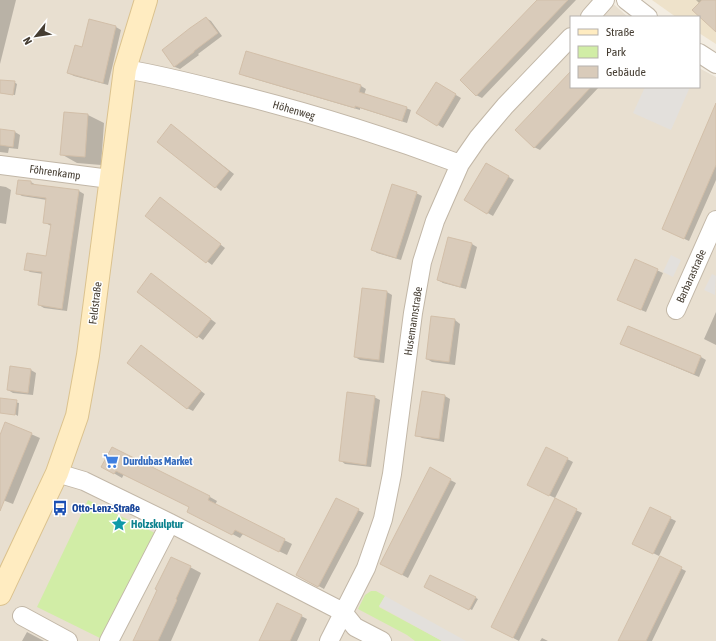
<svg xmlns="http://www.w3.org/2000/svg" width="716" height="641" font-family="'Asap Condensed',sans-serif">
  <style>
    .residential { fill: #e8dfd0 }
    .education { fill: #eee2ca }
    .green { fill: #d1eda6 }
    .parking { fill: #e3e0dc }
    .shadow { fill: #0003 }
    .building { fill: #d9cbba; stroke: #d2bfa9 }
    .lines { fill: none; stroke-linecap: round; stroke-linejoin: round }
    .street-casing { stroke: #c2b7a7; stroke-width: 20 }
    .secondary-casing { stroke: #dbc28e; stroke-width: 24 }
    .street { stroke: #fff; stroke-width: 18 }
    .secondary { stroke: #ffecc1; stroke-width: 22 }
    .labels { text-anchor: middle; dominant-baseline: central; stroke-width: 3; stroke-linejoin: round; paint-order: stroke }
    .street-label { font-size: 11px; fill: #453d32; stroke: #fff }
    .shop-label { font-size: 11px; font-weight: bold; fill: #366cbe; stroke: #fff; text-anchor: start }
    .transit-label { font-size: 11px; font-weight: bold; fill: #164399; stroke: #fff; text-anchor: start }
    .culture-label { font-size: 11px; font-weight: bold; fill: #0d838f; stroke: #fff; text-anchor: start }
  </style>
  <rect width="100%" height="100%" fill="#f3ede2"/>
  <path class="residential" d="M0,0H609L628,17H571V87H699V68L716,77V641H0Z"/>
  <path class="education" d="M652,0H716V44L699,33V17H676Z"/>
  <path class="green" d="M88,500L157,534L106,641L37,607Z
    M371,591H376L385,596L379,607L442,641H415L407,635L358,609L365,595Z"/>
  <path class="parking" d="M645,87H690L671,130L633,113Z
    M671,255L681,260L673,277L663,272Z
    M712,274L716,276L715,295L704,290Z
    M385,596L466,641H442L379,606Z"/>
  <path class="shadow" d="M0,0H16L0,64Z
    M539,0H576L482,98L476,95Z
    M696,0H716V31L700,4Z
    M206,18L211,21L222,36L198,54L199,55L180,69L175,67L163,51Z
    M116,27L121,30L108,85L74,76L68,73L83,48Z
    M247,53L361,86L366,89L364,95L406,108L411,110L407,123L360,108V110L245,76L240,73Z
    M571,73V87H599L540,150L534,147Z
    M14,82L17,84L15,95L0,93Z
    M436,83L461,98L443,128L418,113Z
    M716,106V180L689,241L663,229Z
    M64,113L88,115L104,123L101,165L77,163L61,154Z
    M176,129L234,174L221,191L158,142Z
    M0,130L15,132L20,135L18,149L9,148L8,153L0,152Z
    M486,164L514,180L493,216L465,200Z
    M31,182L36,185L79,191L84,194L67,311L44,308L39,305L43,274L30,272L25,269L47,257L51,226L44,222L47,200L22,196L17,193Z
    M0,186L6,187L11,190L6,224L0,223Z
    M416,193L422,196L401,260L377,253L372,249Z
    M165,202L225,248L212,265L147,216Z
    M472,244L477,247L466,289L443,283L438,280Z
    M635,260L663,273L646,312L624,303Z
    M156,278L216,323L203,340L138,292Z
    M387,292L392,295L384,363L360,360L355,357Z
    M716,312V345L704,339Z
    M455,320L460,324L455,365L432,362L427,359Z
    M621,344L701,357L706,360L699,377Z
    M141,346L205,394L193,411L187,408Z
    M11,367L31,370L36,373L33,395L13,393L8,390Z
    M445,396L450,399L444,442L422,438L417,435Z
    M374,397L380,400L371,467L345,464L340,460Z
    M0,399L19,403L18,416L0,405Z
    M6,423L40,438L13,504L0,499V437Z
    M112,448L210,497L217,501L215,505L292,544L287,555L243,534L240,538L196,515L190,507L124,474L122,478L110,471Z
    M546,448L573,462L555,498L534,488Z
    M430,469L456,483L408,578L387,567Z
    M555,500L582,513L519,641L498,630Z
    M358,510L364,513L324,589L297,574Z
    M670,518L676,521L659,556L639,546Z
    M660,558L686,571L652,641H619Z
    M190,567L201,573L171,641H134Z
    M431,576L478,599L472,610L425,587Z
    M278,604L307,619L297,641H260Z
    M27,632L44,641H22Z
    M542,638L548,641H540Z"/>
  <path class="building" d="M537,0H568L476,96L460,80Z
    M702,0H716V32L692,10Z
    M206,17L218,33L194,51V52L174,67L162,50L190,28Z
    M89,19L116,26L103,83L67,73L75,45L82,47Z
    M246,51L361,85L359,92L407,107L402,121L355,106V108L239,74Z
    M571,71V87H591L534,148L515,130Z
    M0,80L15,81L13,95L0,93Z
    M436,82L456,94L437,126L416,113Z
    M716,103V165L684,239L662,229Z
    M64,112L88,114L85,157L60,155Z
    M171,124L229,171L215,188L157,142Z
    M0,129L15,131L13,147L0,145Z
    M486,163L509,176L487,214L464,200Z
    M18,180L31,181V184L79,190L62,309L38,305L42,272L24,270L27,253L46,256L51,224L43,223L46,198L16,194Z
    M392,184L417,192L396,258L371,250Z
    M160,197L221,244L206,263L145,216Z
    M448,237L472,243L460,287L437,280Z
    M635,259L658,269L641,310L617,300Z
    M151,273L211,319L197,338L137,292Z
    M362,288L387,291L379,360L354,357Z
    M431,316L455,319L449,362L426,359Z
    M628,326L701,356L694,374L620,344Z
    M141,345L201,391L187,409L127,363Z
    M10,366L31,369L28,393L7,390Z
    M422,391L445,395L439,439L415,436Z
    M347,392L375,396L366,465L339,461Z
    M0,398L17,400L15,415L0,413Z
    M5,422L32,433L0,511V435Z
    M112,447L210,496L208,500L285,539L279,552L235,530L232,535L187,512L189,507L116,471L114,474L101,467Z
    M546,447L568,458L549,496L527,485Z
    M430,467L451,479L402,575L380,564Z
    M336,498L359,509L318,587L296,575Z
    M555,498L577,509L513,638L491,627Z
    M650,507L671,517L653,554L632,544Z
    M660,556L682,567L646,641H618Z
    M171,557L191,566L176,599L177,600L158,641H133L157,590L155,589Z
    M430,575L476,597L469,610L424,587Z
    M277,603L302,615L290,641H259Z"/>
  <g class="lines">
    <g class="street-casing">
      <path id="street" d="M626,0L648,17
        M590,17L605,0
        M699,53L716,64
        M125,69C161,75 196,84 231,93C309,112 385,136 460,164
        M0,165L110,179
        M676,310L716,220
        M57,473L84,481L170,523L343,612L355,627L382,641
        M22,616L68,641
        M109,641L170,523
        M329,641L366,568L383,519L392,474L413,313L422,262L435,221L460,164L478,138L505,106L571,37"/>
    </g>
    <g class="secondary-casing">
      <path id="secondary" d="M0,594L57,473L77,416L88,355L125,69L146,0"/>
    </g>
    <use href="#street" class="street"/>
    <use href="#secondary" class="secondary"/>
  </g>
  <defs>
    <g id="supermarket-bare" transform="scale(1.2)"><path d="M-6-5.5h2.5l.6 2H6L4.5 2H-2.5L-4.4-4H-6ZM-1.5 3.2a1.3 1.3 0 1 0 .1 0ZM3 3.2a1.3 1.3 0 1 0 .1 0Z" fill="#3f7fe0" stroke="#fff" stroke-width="2.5" paint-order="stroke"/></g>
    <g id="bus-bare" transform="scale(1.2)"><path d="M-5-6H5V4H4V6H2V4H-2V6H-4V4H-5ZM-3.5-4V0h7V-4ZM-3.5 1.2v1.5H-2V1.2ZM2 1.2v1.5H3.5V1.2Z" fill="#1a4fb4" stroke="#fff" stroke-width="2.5" paint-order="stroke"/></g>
    <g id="sight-bare" transform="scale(1.2)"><path d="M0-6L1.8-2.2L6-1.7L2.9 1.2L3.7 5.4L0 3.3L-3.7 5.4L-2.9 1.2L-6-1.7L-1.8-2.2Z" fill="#0f9aa8" stroke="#fff" stroke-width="2.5" paint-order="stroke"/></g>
  </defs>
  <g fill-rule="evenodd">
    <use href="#supermarket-bare" x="111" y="461"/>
    <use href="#bus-bare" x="60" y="508"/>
    <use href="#sight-bare" x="119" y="524"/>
  </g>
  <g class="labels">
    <g class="street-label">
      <text transform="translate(294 110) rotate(16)">Höhenweg</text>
      <text transform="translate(55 172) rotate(8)">Föhrenkamp</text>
      <text transform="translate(691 276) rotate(-66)">Barbarastraße</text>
      <text transform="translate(95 303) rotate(-83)">Feldstraße</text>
      <text transform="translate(413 321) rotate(-81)">Husemannstraße</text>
    </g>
    <g class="shop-label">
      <text x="123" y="461">Durdubas Market</text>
    </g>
    <g class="transit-label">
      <text x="72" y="508">Otto-Lenz-Straße</text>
    </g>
    <g class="culture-label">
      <text x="131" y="524">Holzskulptur</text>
    </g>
  </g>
  <rect x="570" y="16" width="130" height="72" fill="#ffffff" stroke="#b5b1ad"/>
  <rect x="578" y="29" width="20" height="6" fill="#ffecc1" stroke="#b5b1ad"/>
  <text x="606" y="36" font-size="12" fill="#453d32">Straße</text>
  <rect x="578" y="46" width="20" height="12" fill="#d1eda6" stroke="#b5b1ad"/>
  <text x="606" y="56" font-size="12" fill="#453d32">Park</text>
  <rect x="578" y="66" width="20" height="12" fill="#d9cbba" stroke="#b5b1ad"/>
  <text x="606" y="76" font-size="12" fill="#453d32">Gebäude</text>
  <g transform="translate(36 36) rotate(240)" stroke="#ffffff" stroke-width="3" paint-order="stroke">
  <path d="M0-3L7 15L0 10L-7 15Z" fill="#453d32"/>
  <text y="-6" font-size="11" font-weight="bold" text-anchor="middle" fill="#453d32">N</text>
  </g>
</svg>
